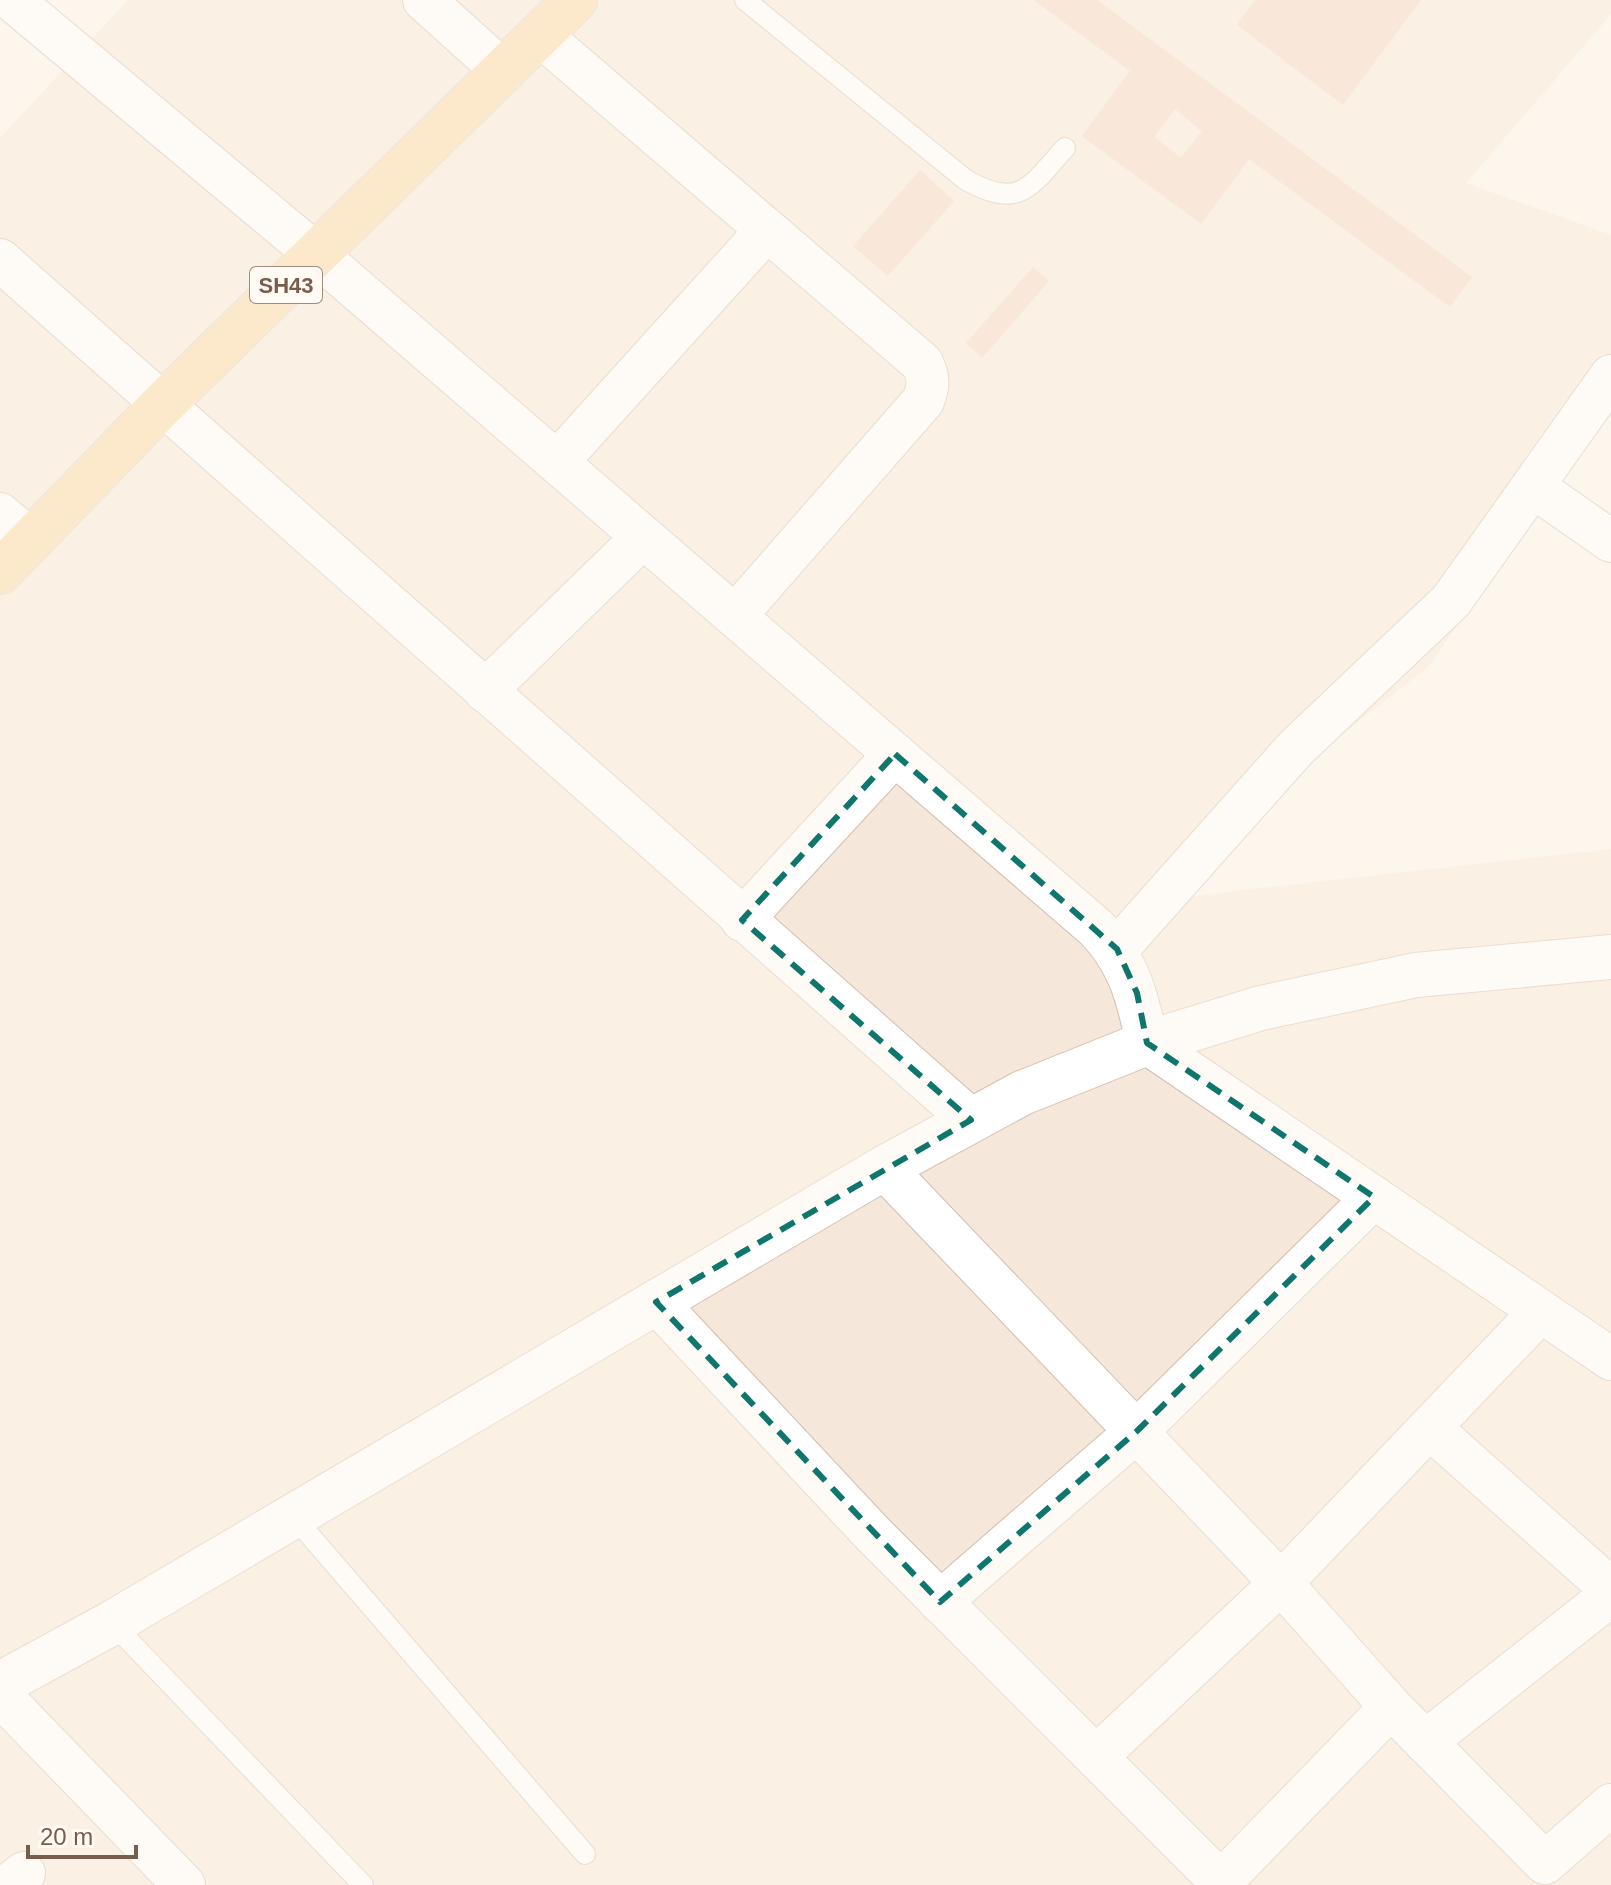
<svg xmlns="http://www.w3.org/2000/svg" width="1611" height="1885" font-family="Helvetica,sans-serif">
  <style>
    .residential { fill: #f5e8da }
    .building { fill: #f3d5c3; fill-rule: evenodd }
    .lines { fill: none; stroke-linecap: round; stroke-linejoin: round }
    .lane-casing { stroke: #d1beb0; stroke-width: 22 }
    .street-casing { stroke: #d1beb0; stroke-width: 44 }
    .secondary-casing { stroke: #d6c0b0; stroke-width: 46 }
    .primary-casing { stroke: #dad1cd; stroke-width: 46 }
    .lane { stroke: #fff; stroke-width: 20 }
    .street { stroke: #fff; stroke-width: 42 }
    .secondary { stroke: #fff; stroke-width: 44 }
    .primary { stroke: #fbd9a5; stroke-width: 44 }
    .marked { fill: none; stroke: #0f766e; stroke-width: 6; stroke-dasharray: 16 10; stroke-linejoin: round }
    .labels { text-anchor: middle; dominant-baseline: central; stroke-width: 8; stroke-linejoin: round; paint-order: stroke }
    .shield { fill: #fffaf3; stroke: #a28b7f; stroke-width: 2 }
    .shield-label { font-size: 22px; font-weight: bold; fill: #7a5c4d }
  </style>
  <rect width="100%" height="100%" fill="#fdf6ec"/>
  <path class="residential" d="M128,0H1611V14L1466,183L1611,235V401L1430,665L1130,903L1611,849V1885H0V138Z"/>
  <path class="building" d="M1034,0H1097L1472,277L1450,307L1249,159L1201,224L1082,136L1130,71ZM1175,109L1202,131L1181,158L1154,137Z
    M1255,0H1421L1343,105L1237,25Z
    M920,170L954,201L888,276L853,246Z
    M1033,267L1049,281L982,358L966,343Z"/>
  <g class="lines">
    <g class="lane-casing">
      <path id="lane" d="M745,0L966,180C1020,210 1030,187 1065,148
        M293,1516L585,1854
        M112,1623L363,1885"/>
    </g>
    <g class="street-casing">
      <path id="street" d="M12,0L317,255L1096,928C1129,962 1138,998 1147,1043L1611,1359
        M424,0L504,72
        M540,35L922,363C929,377 929,386 923,401L735,616
        M0,260L971,1120
        M557,462L766,231
        M1535,488L1611,541
        M0,514L31,541
        M485,691L643,537
        M742,920L895,754
        M1117,949L1295,749L1451,601L1611,376
        M884,1168L1281,1583L1391,1707L1545,1863L1611,1805
        M656,1302L873,1534L1224,1885
        M1430,1428L1611,1589
        M940,1602L1137,1431L1374,1197
        M0,1695L184,1885
        M1425,1742L1611,1595
        M1096,1757L1281,1583L1541,1311
        M1221,1882L1391,1707
        M9,1885L24,1873"/>
    </g>
    <g class="secondary-casing">
      <path id="secondary" d="M0,1684L112,1623L884,1168L1022,1093L1147,1043L1261,1008L1416,975L1611,957"/>
    </g>
    <g class="primary-casing">
      <path id="primary" d="M0,572L162,405L575,0"/>
    </g>
    <use href="#lane" class="lane"/>
    <use href="#street" class="street"/>
    <use href="#secondary" class="secondary"/>
    <use href="#primary" class="primary"/>
  </g>
  <path d="M0 0H1611V1885H0ZM895,754L1117,949L1137,993L1147,1043L1374,1197L1137,1431L940,1602L656,1302L971,1120L742,920Z" fill="#fdf6ec" fill-opacity=".55" fill-rule="evenodd"/>
  <path class="marked" d="M895,754L1117,949L1137,993L1147,1043L1374,1197L1137,1431L940,1602L656,1302L971,1120L742,920Z"/>
  <g class="labels">
    <rect class="shield" x="250" y="267" width="72" height="36" rx="6"/>
    <g class="shield-label">
      <text x="286" y="285">SH43</text>
    </g>
  </g>
  <path d="M28 1845v12h108v-12" fill="none" stroke="#7a5c4d" stroke-width="4"/>
  <text x="40" y="1845" font-size="24" fill="#7a5c4d" stroke="#fffaf3" stroke-width="6" paint-order="stroke">20 m</text>
</svg>
